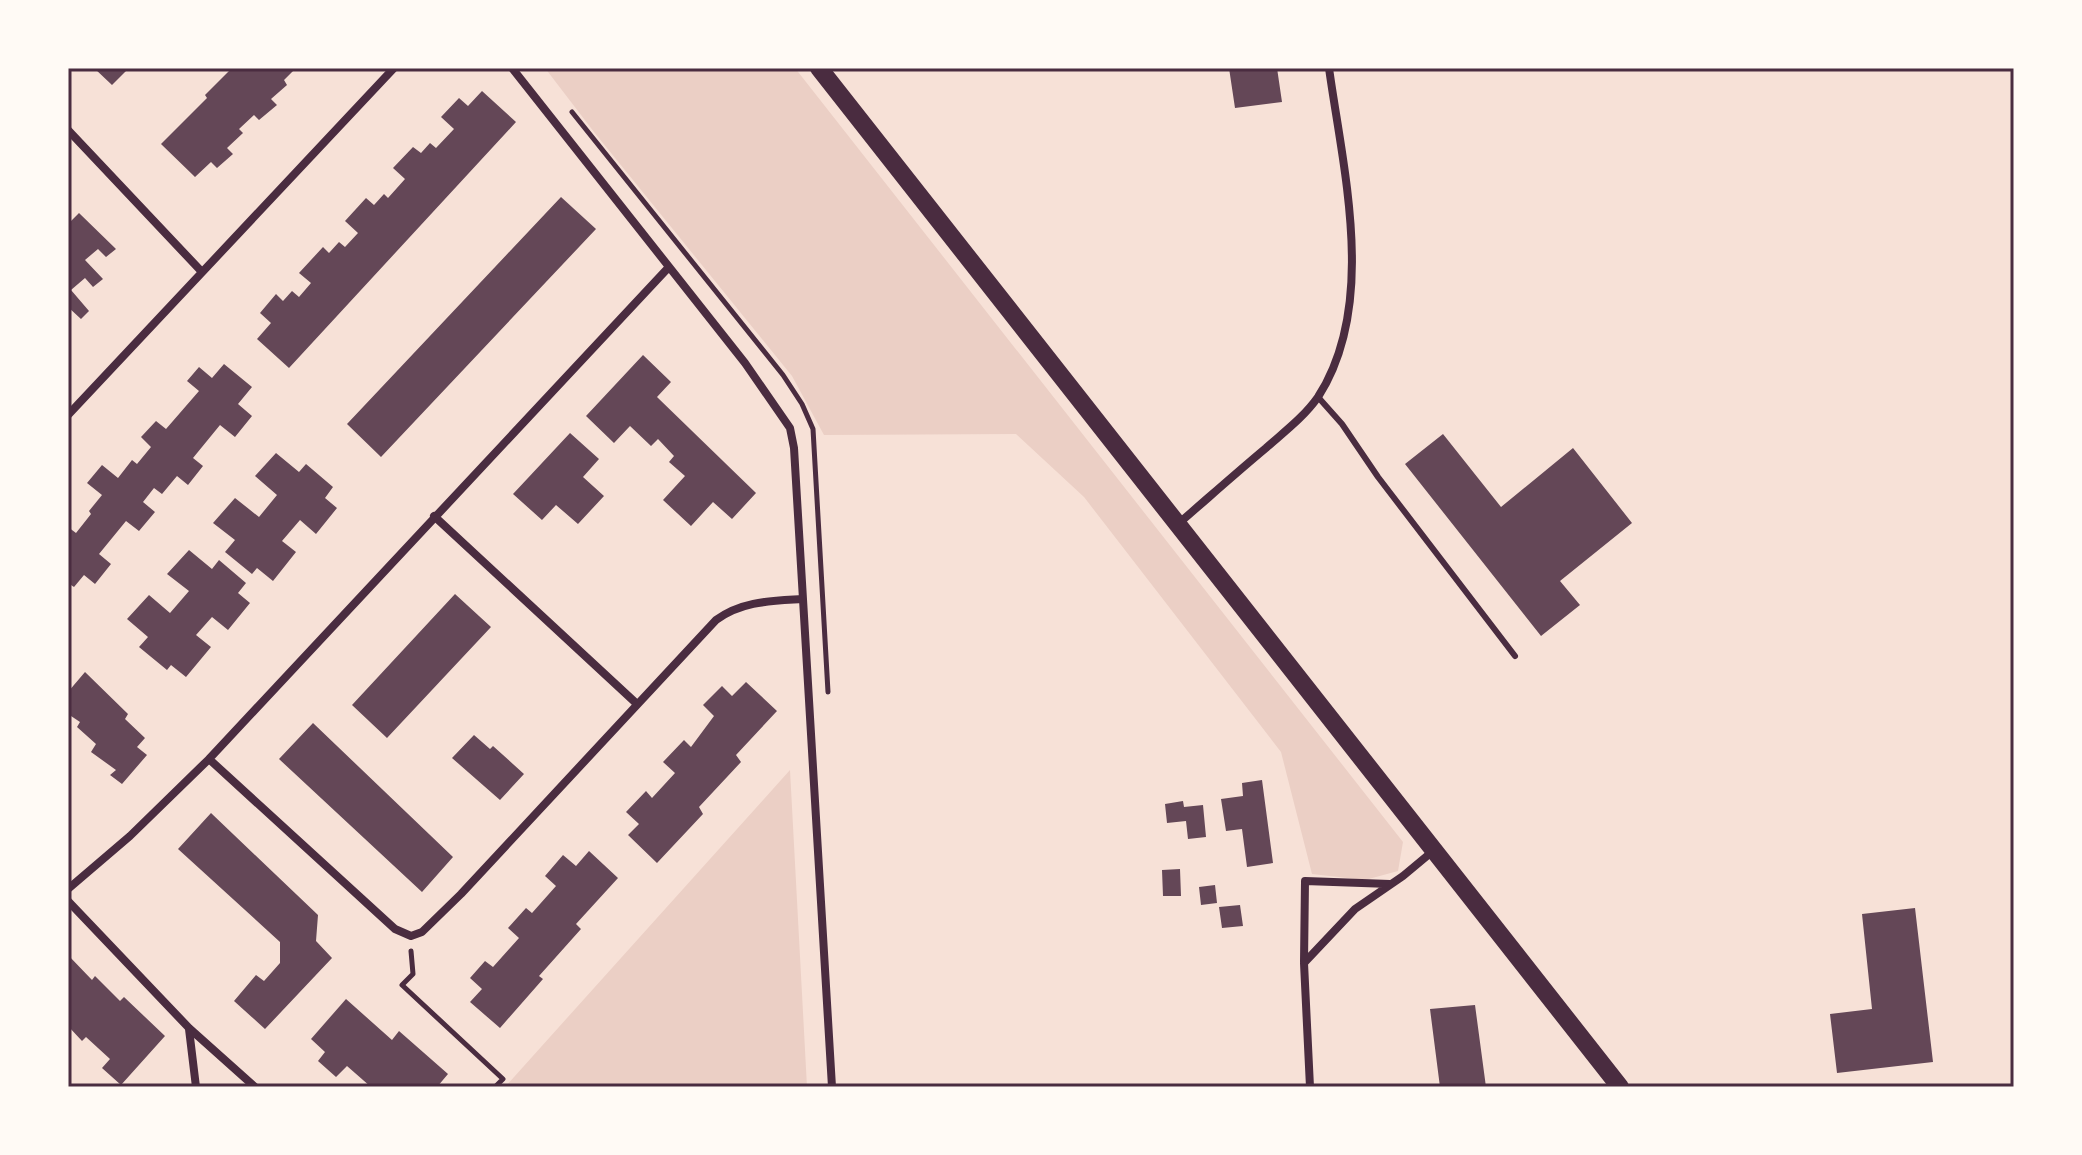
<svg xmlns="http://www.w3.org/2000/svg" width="2082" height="1155" font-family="'Roboto Condensed',sans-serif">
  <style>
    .green { fill: #ebcfc5 }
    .building { fill: #644757 }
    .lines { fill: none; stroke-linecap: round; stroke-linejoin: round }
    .path { stroke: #4a2c40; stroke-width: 5 }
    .service { stroke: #4a2c40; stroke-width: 6 }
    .minor { stroke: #4a2c40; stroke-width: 8 }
    .primary { stroke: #4a2c40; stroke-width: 18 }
    .neatline { fill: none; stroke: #4a2c40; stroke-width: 3 }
  </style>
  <rect width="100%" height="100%" fill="#f7e1d7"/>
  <path class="green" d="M545,68H795L1403,842L1398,871L1365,880L1312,874L1281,752L1084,497L1016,434L824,435L792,376L594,132Z
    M790,770L807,1087H505Z"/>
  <path class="building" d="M94,68H129L112,85Z
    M232,68H296L284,80L287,85L271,99L277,105L259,120L254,115L239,129L243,133L227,148L233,154L217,168L211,162L195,177L161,144L207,98L205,95Z
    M1229,68H1277L1282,102L1235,108Z
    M482,91L516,122L289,368L257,339L271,323L260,313L276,294L283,301L292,291L299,297L311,283L299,273L323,247L329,253L339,242L345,247L358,233L345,221L366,198L374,205L384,194L388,198L405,179L393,168L413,147L421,153L430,143L436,148L454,129L441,117L459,98L468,106Z
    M561,197L596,229L381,457L347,424Z
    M79,213L116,249L106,257L98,249L85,260L103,279L93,287L85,278L71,290L89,311L81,319L68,307V224Z
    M643,355L671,382L657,397L756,493L732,519L713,502L691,526L663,500L685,476L669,462L674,456L658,439L651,446L630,426L614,443L586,416Z
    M224,364L252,387L238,404L252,416L235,437L220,425L193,458L203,466L188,485L177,476L162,494L154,488L143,502L155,512L139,531L126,521L99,554L111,564L95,584L84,575L74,587L68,583V527L76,533L91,514L89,511L102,495L87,483L102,465L118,478L132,460L137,464L151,447L141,437L156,421L166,429L199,391L187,381L199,367L212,378Z
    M570,433L599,459L583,477L604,496L578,524L556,505L542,520L513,494Z
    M1443,434L1501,507L1573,448L1632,523L1560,581L1580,605L1541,636L1405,464Z
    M276,453L299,472L306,464L333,487L325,498L337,508L316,534L300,520L282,541L296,552L273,581L257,568L252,574L225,552L235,540L213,523L235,498L259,517L277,495L255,476Z
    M189,550L212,569L219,560L246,583L238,593L250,603L228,630L212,617L196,635L211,647L186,677L171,665L167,670L139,647L148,637L127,619L149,595L170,613L189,591L167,574Z
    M455,594L491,627L387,738L352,705Z
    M85,672L128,714L125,719L145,738L137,747L147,755L122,784L110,775L116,770L91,752L96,744L77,727L80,722L68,714V692Z
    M746,682L777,711L736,755L741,762L699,807L703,814L657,863L628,835L639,824L626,812L646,791L652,798L675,773L663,762L684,740L691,747L714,716L703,705L722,686L732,696Z
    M313,723L453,857L422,892L279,759Z
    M474,735L490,749L493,746L524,774L500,800L452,758Z
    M1262,780L1273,863L1247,867L1242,829L1226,831L1221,799L1243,796L1242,783Z
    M1183,801L1184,807L1203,805L1206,837L1188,839L1186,821L1167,823L1165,804Z
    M211,813L318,915L316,941L332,958L265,1029L234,1001L256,975L264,981L280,963V942L178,849Z
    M589,851L618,878L576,924L581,929L539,976L543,979L500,1028L470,1002L482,989L470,978L485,961L493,967L519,938L508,928L526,908L532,913L556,886L545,876L563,855L576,866Z
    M1180,869L1181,896H1163L1162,870Z
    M1215,885L1217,903L1201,905L1199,887Z
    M1240,905L1243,926L1222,928L1219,907Z
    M1915,908L1933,1062L1837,1073L1830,1014L1872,1009L1862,914Z
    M68,955L92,980L95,976L120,1001L124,997L165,1036L121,1085L102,1068L110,1059L86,1037L82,1041L68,1026Z
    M346,999L392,1040L399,1031L448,1074L437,1087H371L347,1066L336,1077L318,1061L325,1052L311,1039Z
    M1475,1005L1486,1087H1440L1430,1009Z"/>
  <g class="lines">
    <path class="path" d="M572,112L783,375L802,404L813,429L828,692
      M411,951L413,974L402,985L503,1079L495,1087"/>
    <path class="service" d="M1318,397L1342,424L1378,477L1515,656"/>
    <path class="minor" d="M512,68L745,363L790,428L794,448L832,1087
      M68,130L202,272
      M68,415L394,68
      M434,516L637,704
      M1178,524C1207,499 1236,473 1266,448C1284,432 1304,417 1318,397C1378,304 1343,170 1329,68
      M209,759L395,929L411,936L422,932L461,894L716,620C742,601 771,601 802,599
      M68,889L130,836L209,759L668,268
      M68,901L189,1028L255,1087
      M1304,962L1305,881L1390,884
      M189,1029L196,1087
      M1310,1087L1304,963L1355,909L1403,876L1433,851"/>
    <path class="primary" d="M819,68L1620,1087"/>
  </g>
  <rect width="2082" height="1155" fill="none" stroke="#fffaf5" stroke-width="140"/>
  <rect x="70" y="70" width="1942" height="1015" class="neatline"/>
</svg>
